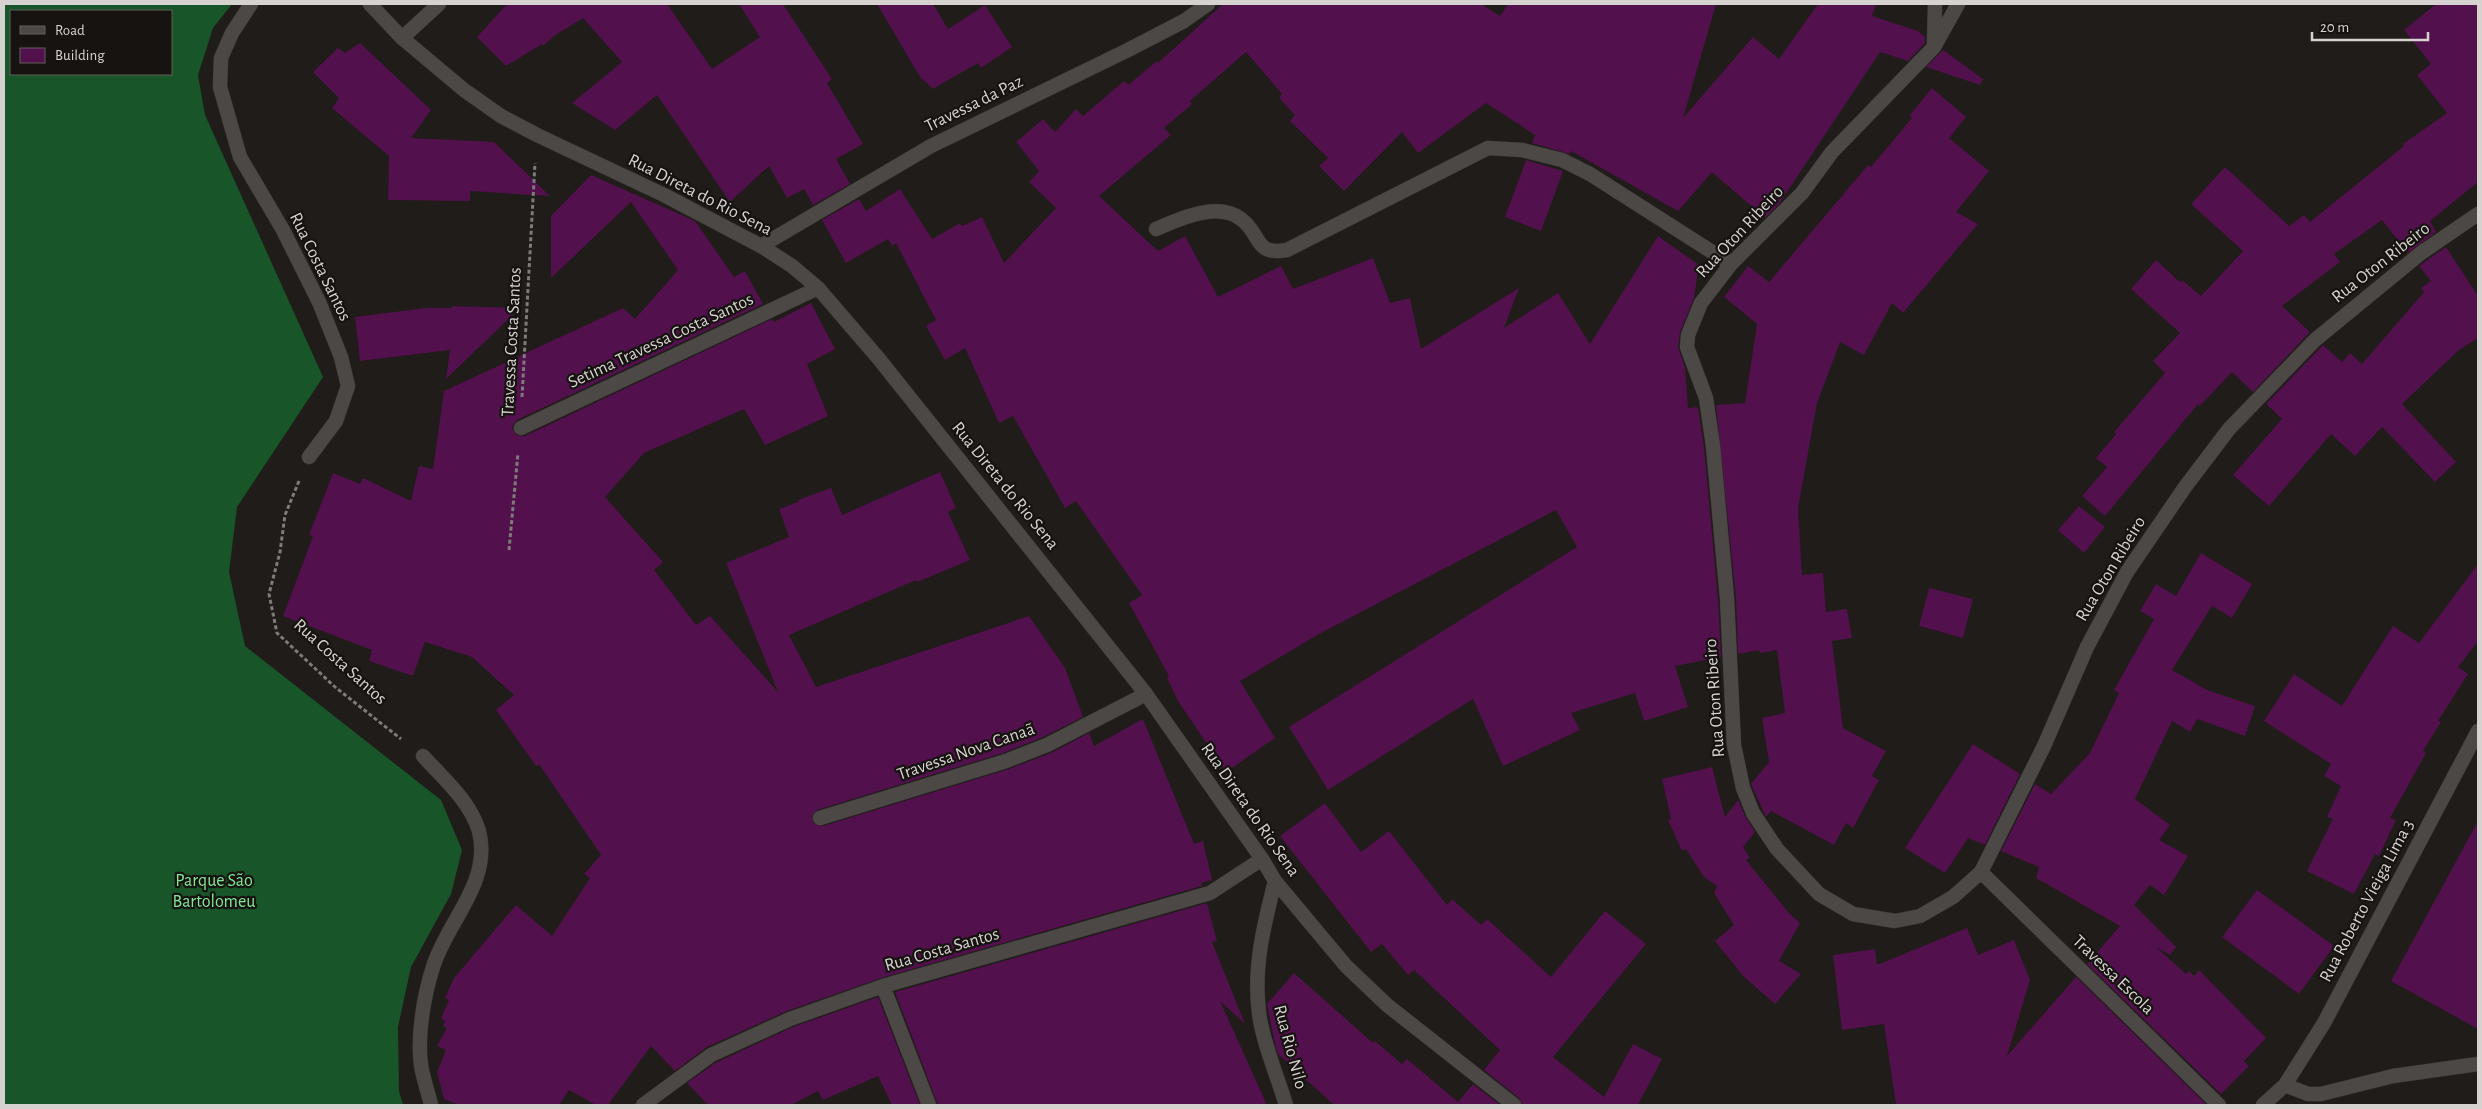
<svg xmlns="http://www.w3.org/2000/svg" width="2482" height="1109" font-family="'Alegreya Sans',sans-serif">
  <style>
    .forest { fill: #185528; fill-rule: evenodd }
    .building { fill: #52104c }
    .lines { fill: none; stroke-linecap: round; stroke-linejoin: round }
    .minor-casing { stroke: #3a3836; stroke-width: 15 }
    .secondary-casing { stroke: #3a3836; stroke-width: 15 }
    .path { stroke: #7e7b78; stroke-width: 3; stroke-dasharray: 4 2.5; stroke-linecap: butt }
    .minor { stroke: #4c4845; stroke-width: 14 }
    .secondary { stroke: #4c4845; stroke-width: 14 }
    .labels { text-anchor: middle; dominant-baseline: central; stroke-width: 4.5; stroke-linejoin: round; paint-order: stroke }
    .street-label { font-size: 18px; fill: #d5d2d0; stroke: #161310 }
    .park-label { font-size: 18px; fill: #81e895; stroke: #161310 }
  </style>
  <rect width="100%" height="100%" fill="#1f1c19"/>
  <path class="forest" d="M4,4H232L213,28L198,75L205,115L323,377L237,507L229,572L245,646L441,800L462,850L451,894L411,967L398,1027L399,1091L403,1105H4ZM11,11H171V74H11Z"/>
  <path class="building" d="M507,4H667L712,69L760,37L739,4H783L832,79L827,83L863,144L836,159L850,184L813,205L804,189L787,198L769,166L730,202L657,95L615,130L572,103L622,62L583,18L554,36L543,46L542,44L506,66L477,37Z
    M877,4H933L948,29L985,5L1012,47L981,68L978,63L933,89L920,77Z
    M1223,4H1481L1500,16L1508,4H1716L1683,118L1753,37L1779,59L1818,4H1876L1872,16L1918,31L1925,37V43L1908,61L1880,52L1779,204L1765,218L1712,172L1678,211L1571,151L1570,154L1532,143L1535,135L1486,103L1418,153L1402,132L1344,191L1319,166L1328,158L1290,121L1295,115L1279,98L1282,94L1246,52L1190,101L1192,104L1164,128L1171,135L1099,196L1158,251L1185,236L1218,297L1281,266L1293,289L1373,258L1390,303L1410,298L1421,349L1519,288L1504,328L1558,293L1590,344L1658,236L1699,265L1694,298L1680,332L1678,347L1685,367L1688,408L1698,407L1704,447L1718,599L1721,657L1675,666L1688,707L1644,721L1635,693L1571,713L1580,730L1503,766L1473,699L1328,790L1289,727L1577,547L1556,510L1319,634L1240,681L1275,738L1226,772L1178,701L1167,678L1169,676L1129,603L1142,595L1076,501L1065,508L1013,416L999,423L965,348L945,360L926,326L936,320L896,243L892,246L888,239L846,263L822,220L859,199L866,211L900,189L932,239L960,223L962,226L982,217L1004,263L1056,208L1029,182L1039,171L1016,142L1043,119L1055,132L1076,109L1083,116L1124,81L1128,85L1157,61L1158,63Z
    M2436,4H2478V182L2430,221L2436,232L2408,253L2382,220L2334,254L2340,262L2282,306L2310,332L2253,392L2232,372L2200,406L2198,404L2105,516L2082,496L2107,467L2096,458L2116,434L2114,432L2165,373L2153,361L2180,333L2131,289L2156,260L2180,282L2182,280L2201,296L2243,251L2191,204L2225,167L2289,226L2304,215L2310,222L2404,146L2403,144L2447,113L2417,75L2431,64L2404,30Z
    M360,43L431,110L411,138L494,142L550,196L470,191V201L388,200L389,156L332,108L339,98L313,72L338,48L345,53Z
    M1943,50L1983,79L1980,85L1926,67Z
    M1932,88L1966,117L1949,138L1989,171L1956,212L1978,224L1903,313L1892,303L1864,355L1840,342L1817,403L1798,508L1802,575L1823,573L1826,612L1847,609L1852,638L1832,641L1843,728L1886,751L1872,776L1879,780L1853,828L1846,823L1834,845L1771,811L1766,817L1751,784L1769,762L1762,718L1785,713L1777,650L1760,653L1759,650L1738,654L1736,597L1716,405L1745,403L1757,324L1724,297L1748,266L1769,282L1868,165L1871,167L1912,118L1909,116Z
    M1526,160L1563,171L1541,231L1505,217Z
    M591,175L695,221L734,277L745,271L763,304L517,420L512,427L516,435L525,436L772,319L774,322L811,303L835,349L807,364L828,416L765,445L744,409L644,453L605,497L663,562L654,570L696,625L710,616L778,692L726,563L789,537L779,509L798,502V500L831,488L842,515L940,472L956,508L948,512L970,560L917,582L916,580L789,635L816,687L1029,616L1065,668L1083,717L1043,737L1003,753L817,810L812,816L814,824L823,826L1009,769L1051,753L1089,733L1094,746L1143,719L1194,844L1203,841L1212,880L1201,883L1202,886L881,978L787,1011L707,1047L675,1071L651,1046L608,1105H596L569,1090L559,1105H459L444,1099L437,1072L446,1050L437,1046L447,1028L443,1026L445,1021L441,1018L449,1000L445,998L454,978L516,905L552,936L590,878L584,874L601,855L539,764L536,766L496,710L514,695L472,657L425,642L413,676L369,661L372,650L283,616L313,536L309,535L333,473L360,484L363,478L411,501L419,466L433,469L444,391L623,308L635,319L678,270L631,202L551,278V216Z
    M2446,247L2478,296V338L2459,350L2402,404L2456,462L2435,482L2382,427L2355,456L2331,434L2269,506L2233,475L2282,419L2266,404L2323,345L2342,362L2350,353L2362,364L2424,292L2421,288L2431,281L2419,266Z
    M452,306L520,308L446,379L450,350L360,361L355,317L426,308H452Z
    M2079,506L2105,527L2084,553L2058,530Z
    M2201,553L2252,584L2232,618L2212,606L2172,670L2207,690L2255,706L2245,736L2197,719L2190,732L2172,721L2135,799L2170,825L2159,840L2188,856L2164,895L2150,885L2134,905L2176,947L2170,955L2156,947L2186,974L2189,971L2194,976L2199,970L2266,1038L2244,1061L2249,1066L2221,1094L2087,964L2120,926L2036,878L2039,867L2001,851L2035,784L2051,794L2090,753L2119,693L2114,690L2154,619L2140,611L2156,584L2176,596Z
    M2478,564V641L2458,667L2468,674L2438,721L2441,722L2423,751L2426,753L2390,818L2396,820L2379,856L2375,854L2354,894L2307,871L2333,819L2327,817L2341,786L2324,776L2331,764L2264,721L2294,674L2342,706L2393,626L2419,643Z
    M1929,588L1973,599L1963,638L1919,626Z
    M1973,744L2020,774L1985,845L1968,838L1945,873L1905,848Z
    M1712,767L1725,817L1738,800L1745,816L1755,832L1743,847L1750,858L1746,860L1789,913L1800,923L1779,961L1801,974L1775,1004L1743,976L1715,941L1734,925L1714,893L1717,886L1704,877L1686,849L1682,851L1668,820L1671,819L1662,779Z
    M1325,803L1361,852L1389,831L1447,905L1452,899L1481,925L1487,919L1551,977L1605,911L1646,944L1553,1057L1604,1097L1633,1044L1662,1059L1638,1105H1523L1519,1098L1484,1070L1500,1050L1414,970L1408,975L1382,944L1371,952L1280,836Z
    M2478,821V1029L2391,981Z
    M2257,890L2334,946L2299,994L2222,937Z
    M1207,903L1217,941L1212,942L1245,1024L1220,1001L1267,1105H938L895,992Z
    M1967,928L1978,955L2014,940L2030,980L2007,1056L2076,977L2207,1105H1896L1884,1024L1842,1030L1833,955L1875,949L1877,965Z
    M1294,973L1373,1043L1375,1041L1402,1064L1407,1059L1458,1102L1473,1084L1500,1105H1334L1278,1054L1275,1044L1267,1004Z
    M878,997L920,1105H892L878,1076L823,1100L818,1091L791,1105H708L687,1083L715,1063L793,1027Z"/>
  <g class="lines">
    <g class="minor-casing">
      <path id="minor" d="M251,4L232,33L221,58L220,87L240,157L283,230L319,302L341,357L348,386L336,421L309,457
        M1958,4L1934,47L1832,152L1802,193L1731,264L1701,303L1688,335L1687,347L1706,398L1713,446L1727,598L1734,745L1743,788L1753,813L1777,849L1819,894L1853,914L1895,921L1920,916L1953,897L1981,872L2044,746L2087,647L2127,572L2185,487L2229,429L2315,340L2421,253L2478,214
        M402,38L439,4
        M1934,43L1935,4
        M1156,229C1179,219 1217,201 1241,219C1262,234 1253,256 1287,250L1488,148L1522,150L1562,160L1590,174L1731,264
        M761,246L931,146L1128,50L1184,21L1208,4
        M521,428L818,288
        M423,756C443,778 470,801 479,831C492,883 447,921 433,967C424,995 417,1036 421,1065C423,1078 428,1092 431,1105
        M820,818L1006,761L1047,745L1146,694
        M1981,872L2219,1105
        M1275,881C1264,925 1253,967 1259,1013C1262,1040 1278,1078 1286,1105
        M883,986L929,1105
        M2285,1085L2324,1023L2478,731
        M643,1105L711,1055L790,1019L883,986L1210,893L1262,859
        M2263,1105L2285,1085L2308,1094H2321L2393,1076L2478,1064"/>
    </g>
    <g class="secondary-casing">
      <path id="secondary" d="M370,4L402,38L464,90L501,116L537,135L664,195L761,246L792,266L818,288L879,359L1146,694L1262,859L1275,881L1346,966L1387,1005L1514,1105"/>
    </g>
    <path class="path" d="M522,397L535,163
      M299,481L285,515L280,552L269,594L277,633L335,687L401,739
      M509,550L518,453"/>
    <use href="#minor" class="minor"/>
    <use href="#secondary" class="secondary"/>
  </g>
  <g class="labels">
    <g class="street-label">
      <text transform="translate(974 104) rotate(-26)">Travessa da Paz</text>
      <text transform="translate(700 195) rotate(27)">Rua Direta do Rio Sena</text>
      <text transform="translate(1740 232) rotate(-47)">Rua Oton Ribeiro</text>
      <text transform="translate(2381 263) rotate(-38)">Rua Oton Ribeiro</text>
      <text transform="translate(320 267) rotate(64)">Rua Costa Santos</text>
      <text transform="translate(661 341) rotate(-25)">Setima Travessa Costa Santos</text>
      <text transform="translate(512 342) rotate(-87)">Travessa Costa Santos</text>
      <text transform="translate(1005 486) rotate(51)">Rua Direta do Rio Sena</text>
      <text transform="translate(2111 569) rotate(-59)">Rua Oton Ribeiro</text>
      <text transform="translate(340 662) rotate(42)">Rua Costa Santos</text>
      <text transform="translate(1715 698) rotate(-94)">Rua Oton Ribeiro</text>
      <text transform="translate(966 752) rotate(-19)">Travessa Nova Canaã</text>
      <text transform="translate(1250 810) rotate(55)">Rua Direta do Rio Sena</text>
      <text transform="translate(2367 901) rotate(-62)">Rua Roberto Vieiga Lima 3</text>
      <text transform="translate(942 950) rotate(-16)">Rua Costa Santos</text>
      <text transform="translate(2113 975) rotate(44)">Travessa Escola</text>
      <text transform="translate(1290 1047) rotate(75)">Rua Rio Nilo</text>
    </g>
    <g class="park-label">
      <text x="214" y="881">Parque São<tspan x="214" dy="21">Bartolomeu</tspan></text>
    </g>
  </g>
  <rect width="2482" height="1109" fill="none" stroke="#d5d2d0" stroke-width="10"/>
  <rect x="10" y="10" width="162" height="65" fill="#161310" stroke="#625f5d"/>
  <rect x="20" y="26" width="25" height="8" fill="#4c4845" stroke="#625f5d"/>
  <text x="55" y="35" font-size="15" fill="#d5d2d0">Road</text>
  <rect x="20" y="48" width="25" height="15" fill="#52104c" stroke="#625f5d"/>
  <text x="55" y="60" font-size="15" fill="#d5d2d0">Building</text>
  <path d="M2312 32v8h116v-8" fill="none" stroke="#d5d2d0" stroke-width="2.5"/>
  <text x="2320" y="32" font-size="15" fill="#d5d2d0" stroke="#161310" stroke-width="4" paint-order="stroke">20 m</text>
</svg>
